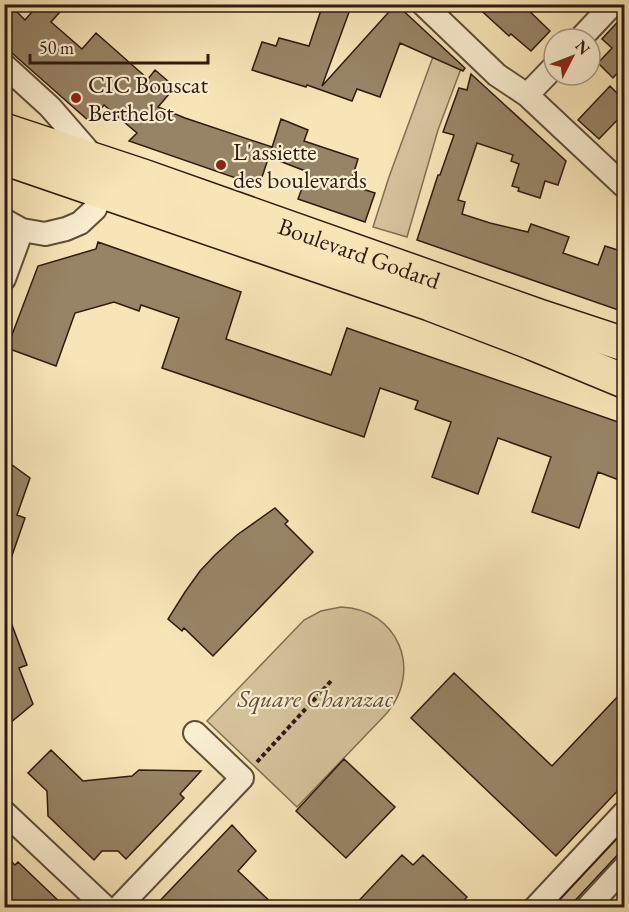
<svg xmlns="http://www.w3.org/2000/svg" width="629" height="912" font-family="'EB Garamond',serif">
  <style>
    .green { fill: #d5c29b; stroke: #826e54; stroke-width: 1.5 }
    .building { fill: #978466; stroke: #2e1a0e; stroke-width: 1.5 }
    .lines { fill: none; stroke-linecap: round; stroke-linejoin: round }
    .minor-casing { stroke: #604d38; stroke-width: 26 }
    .primary-casing { stroke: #2e1a0e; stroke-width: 36 }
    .path { stroke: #2e1a0e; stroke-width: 4; stroke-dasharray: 4.5 3; stroke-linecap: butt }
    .minor { stroke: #faeed1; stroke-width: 22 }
    .primary { stroke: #f7e5b8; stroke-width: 33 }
    .tram { stroke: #2e1a0e; stroke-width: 1.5 }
    .poi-dot { fill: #8f2418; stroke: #faeed1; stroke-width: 2 }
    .labels { text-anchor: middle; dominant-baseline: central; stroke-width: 4.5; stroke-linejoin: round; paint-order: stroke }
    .poi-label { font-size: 24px; fill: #2e1a0e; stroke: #faeed1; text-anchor: start }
    .street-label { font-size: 24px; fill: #2e1a0e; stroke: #faeed1 }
    .park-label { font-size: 24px; font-style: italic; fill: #604c38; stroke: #faeed1 }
  </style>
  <rect width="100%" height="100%" fill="#f7e5b8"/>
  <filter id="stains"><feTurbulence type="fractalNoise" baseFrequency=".00333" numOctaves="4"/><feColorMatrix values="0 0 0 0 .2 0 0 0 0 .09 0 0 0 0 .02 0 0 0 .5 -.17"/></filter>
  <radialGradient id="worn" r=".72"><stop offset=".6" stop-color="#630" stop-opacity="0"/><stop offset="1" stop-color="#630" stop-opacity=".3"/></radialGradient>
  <path class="green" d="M438,43L462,66L438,130L407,237L373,227L389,177Z
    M341,607C398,609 423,670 387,713L297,807L207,721L304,620L321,611Z
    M624,824V856L576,907L545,908Z"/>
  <path class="building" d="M4,4H9L25,20L39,4H67L51,22L82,49L96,33L148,79L155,70L175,87L158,107L185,118L272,147L259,186L129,141L137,133L104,105L90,122L4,46Z
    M323,4H352L322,86L396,4L465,68L463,71L400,43L380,97L357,89L352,101L307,85L306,87L252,70L262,42L276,46L279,38L309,46Z
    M474,4H522L550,31L531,51L511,34L509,36Z
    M624,15V66L613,78L598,63L612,48L602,39Z
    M471,74L566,161L558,185L545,181L540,198L518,191L519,188L512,186L519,164L511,161L513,155L477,143L458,200L465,202L462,214L490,223L528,232L531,224L569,237L563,253L598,265L605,246L624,252V312L417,240L438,175H440L454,135L443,132L459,88L467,90Z
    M610,86L624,100V113L599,139L578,120Z
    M281,119L308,130L304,141L358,159L350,185L375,193L365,222L298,199L308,172L269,157Z
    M98,242L241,292L226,339L331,375L347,328L624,424V482L598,472L579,528L532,512L551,457L498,438L478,494L432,477L451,422L415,409L418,401L380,388L364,437L162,368L179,318L141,305L139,311L114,302L75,313L56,366L7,348L38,266L96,249Z
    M4,459L30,478L17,515L25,518L7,570L4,569Z
    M275,508L288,521L285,524L313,552L213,656L184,628L182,631L168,619L185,592L200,571L215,555L237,535Z
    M6,609L27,665L19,668L33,704L4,728V610Z
    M454,673L552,766L624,690V784L556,856L411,718Z
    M51,750L83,781L132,776L139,770L201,771L180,794L184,798L126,859L118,851H102L94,860L48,816L47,791L28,773Z
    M344,759L395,807L346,858L296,811Z
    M232,825L256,851L238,871L277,908H153Z
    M4,855L15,865L18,862L66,908H4Z
    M402,855L413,865L423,855L467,897L457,908H352Z"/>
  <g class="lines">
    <g class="minor-casing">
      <path id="minor" d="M423,4L497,75L527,95L624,186
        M580,39L613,4
        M4,65L50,107L96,160L103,192L95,209L80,223L66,229L45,234L22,230L4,220
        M527,95L554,67
        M4,279L22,230
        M4,812L106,908
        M118,908L242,778L195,733
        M535,908L624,813
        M587,908L624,868"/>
    </g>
    <g class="primary-casing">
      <g id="primary">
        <path id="s1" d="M4,130L143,176L539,316L624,344"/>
        <path d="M4,158L430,304L532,343L624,381"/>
      </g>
    </g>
    <path class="path" d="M257,762L332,680"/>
    <use href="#minor" class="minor"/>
    <use href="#primary" class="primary"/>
    <path class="tram" d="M552,908L624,831
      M568,908L624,848"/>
  </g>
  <g class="poi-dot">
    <circle cx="76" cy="98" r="6"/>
    <circle cx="221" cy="165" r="6"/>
  </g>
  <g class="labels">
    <g class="poi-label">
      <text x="88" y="84">CIC Bouscat<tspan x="88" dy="28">Berthelot</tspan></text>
      <text x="233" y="151">L'assiette<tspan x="233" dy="28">des boulevards</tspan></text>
    </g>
    <g class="street-label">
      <text stroke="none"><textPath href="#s1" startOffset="376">Boulevard Godard</textPath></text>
    </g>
    <g class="park-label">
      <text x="315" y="698">Square Charazac</text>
    </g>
  </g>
  <rect width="629" height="912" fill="none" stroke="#f7e5b8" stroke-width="24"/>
  <rect x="6" y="6" width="617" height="900" fill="none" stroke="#2e1a0e" stroke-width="3"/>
  <rect x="12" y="12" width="605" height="888" fill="none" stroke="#2e1a0e" stroke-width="1.5"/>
  <g transform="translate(572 57) rotate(48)"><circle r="28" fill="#faeed1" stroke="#a89983" stroke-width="1.5"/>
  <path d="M0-4.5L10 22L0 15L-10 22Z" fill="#8f2418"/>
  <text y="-9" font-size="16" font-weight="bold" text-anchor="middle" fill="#2e1a0e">N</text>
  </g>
  <path d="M30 54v9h178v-9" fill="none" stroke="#2e1a0e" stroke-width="3"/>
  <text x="39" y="54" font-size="18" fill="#2e1a0e" stroke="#faeed1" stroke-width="4.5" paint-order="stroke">50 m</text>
  <rect width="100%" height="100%" filter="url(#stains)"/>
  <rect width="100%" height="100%" fill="url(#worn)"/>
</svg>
